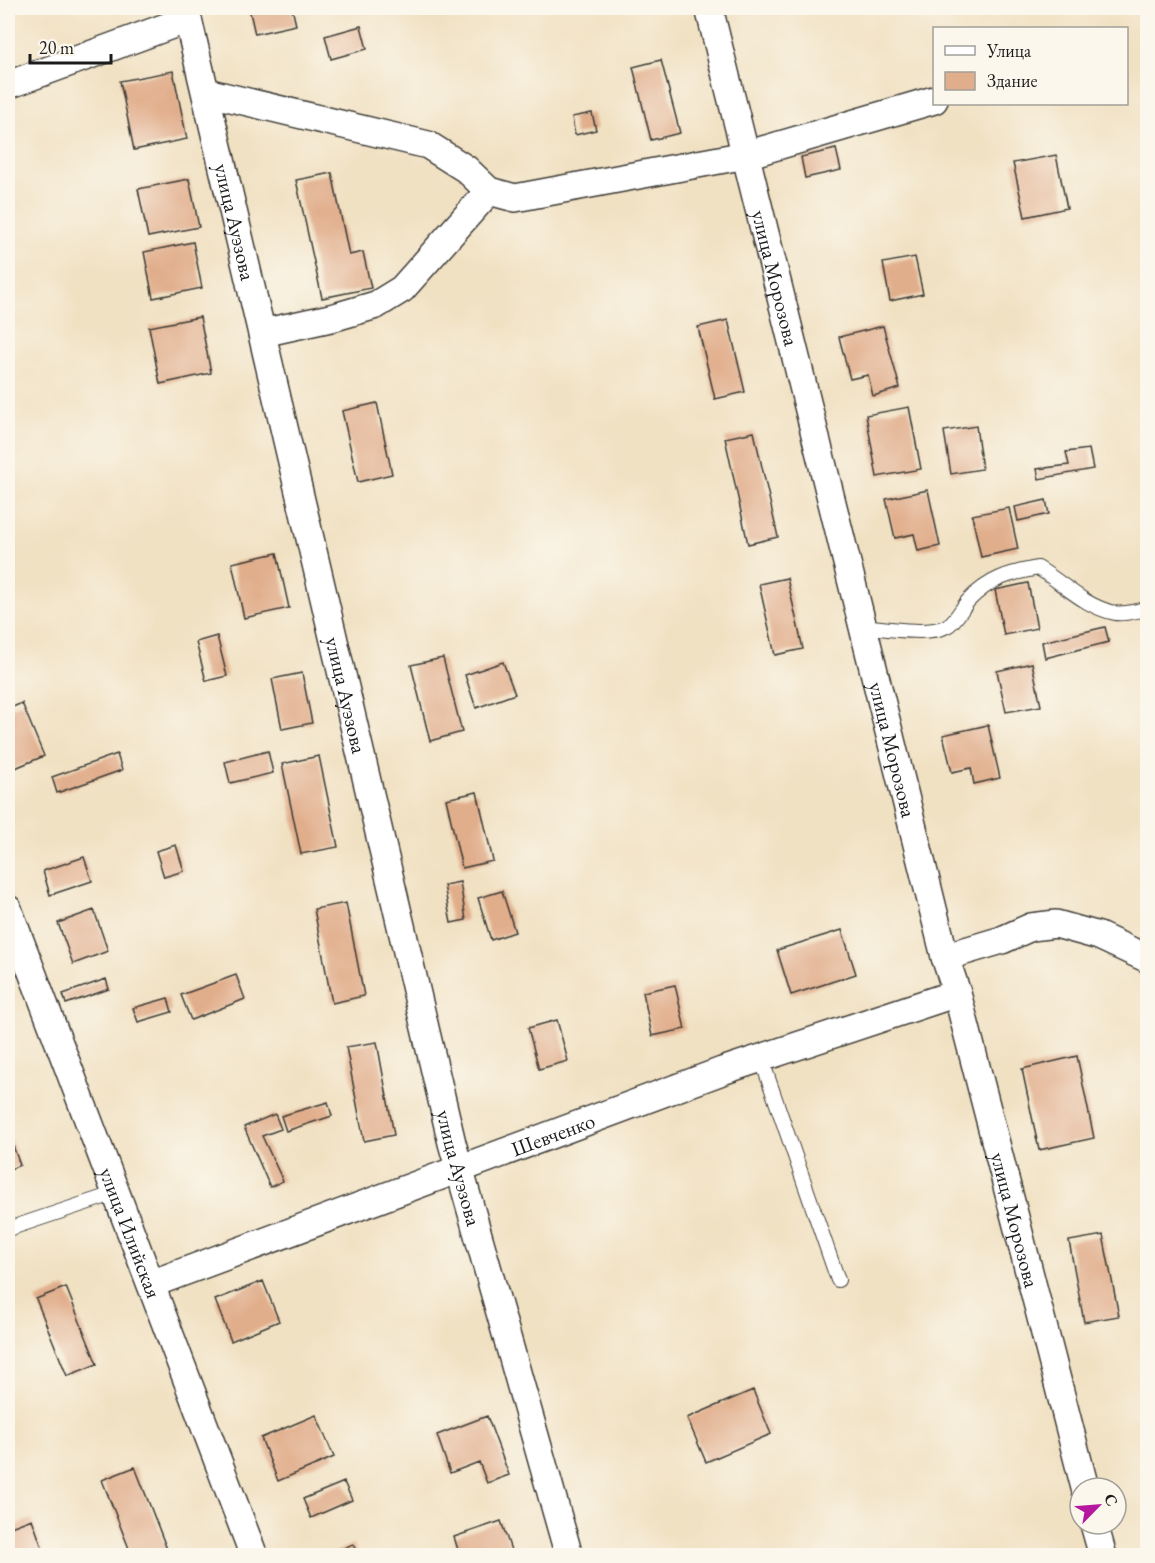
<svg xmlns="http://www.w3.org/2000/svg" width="1155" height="1563" font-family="'EB Garamond',serif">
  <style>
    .building { fill: #e1ae8c }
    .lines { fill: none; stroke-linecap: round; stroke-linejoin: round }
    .service-casing { stroke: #3c3a35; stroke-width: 16 }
    .minor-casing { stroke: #3c3a35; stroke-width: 30 }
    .service { stroke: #fff; stroke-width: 14 }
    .minor { stroke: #fff; stroke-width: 27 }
    .labels { text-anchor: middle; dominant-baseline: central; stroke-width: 6; stroke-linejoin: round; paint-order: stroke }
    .street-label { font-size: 21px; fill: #1c1c1c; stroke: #fbf7ec }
  </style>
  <rect width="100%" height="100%" fill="#fbf7ec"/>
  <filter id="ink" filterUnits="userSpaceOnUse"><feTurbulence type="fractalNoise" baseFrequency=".0167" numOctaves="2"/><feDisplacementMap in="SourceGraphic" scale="12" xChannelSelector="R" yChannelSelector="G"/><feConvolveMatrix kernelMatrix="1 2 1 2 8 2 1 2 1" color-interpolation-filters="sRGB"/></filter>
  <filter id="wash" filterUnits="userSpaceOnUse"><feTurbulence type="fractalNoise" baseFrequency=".008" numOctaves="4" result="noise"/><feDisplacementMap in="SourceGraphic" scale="24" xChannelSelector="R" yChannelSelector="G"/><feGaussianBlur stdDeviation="1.35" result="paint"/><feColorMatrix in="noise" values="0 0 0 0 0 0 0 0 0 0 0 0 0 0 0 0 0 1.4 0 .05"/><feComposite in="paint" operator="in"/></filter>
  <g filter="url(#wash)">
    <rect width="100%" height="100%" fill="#f1e1c3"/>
    <g id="blocks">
      <path class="building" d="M249,8H292L296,25L255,34Z
        M361,26L367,49L331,59L325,36Z
        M661,60L680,133L651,140L633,67Z
        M173,71L187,139L134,150L120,81Z
        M592,113L596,130L575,135L572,117Z
        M836,149L841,170L805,178L801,157Z
        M1056,155L1067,208L1025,217L1013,163Z
        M332,173L349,255L363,252L371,288L322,298L296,180Z
        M189,179L199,227L148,237L138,189Z
        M193,242L202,288L153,298L144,252Z
        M915,257L923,294L890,301L883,263Z
        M200,317L211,373L160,384L149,327Z
        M728,320L745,392L715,399L698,327Z
        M883,326L900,388L873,396L868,375L850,379L839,337Z
        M377,403L392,474L358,482L342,411Z
        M909,407L921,469L877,477L866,415Z
        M976,426L982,469L951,474L944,431Z
        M754,432L778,537L748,544L725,438Z
        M1089,449L1093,469L1039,479L1037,469L1069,465L1066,452Z
        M928,490L940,546L918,551L914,534L895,538L886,499Z
        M1046,500L1049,514L1018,521L1015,507Z
        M1009,508L1018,549L981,557L972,515Z
        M277,553L289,608L244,618L232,563Z
        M787,578L803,649L775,655L759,584Z
        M1028,583L1037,628L1004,635L995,590Z
        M1105,627L1109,642L1045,658L1042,642Z
        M217,636L227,676L206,681L196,642Z
        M443,658L462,732L430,741L411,665Z
        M503,662L515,694L476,708L465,675Z
        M1032,663L1041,706L1006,712L997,671Z
        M302,673L312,723L282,729L272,679Z
        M22,703L44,756L8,771V709Z
        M988,725L1000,778L974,784L971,768L952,772L943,735Z
        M268,751L273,773L230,783L225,762Z
        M117,754L122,770L57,793L52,777Z
        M319,756L338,847L301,854L282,764Z
        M477,792L493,861L462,868L446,799Z
        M176,845L184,871L164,877L156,851Z
        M84,857L92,881L50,895L43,871Z
        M460,882L466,920L451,923L444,885Z
        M502,891L515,932L491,940L478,898Z
        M346,903L364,996L332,1003L314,909Z
        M94,910L108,951L73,964L58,923Z
        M842,930L856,974L791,995L777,950Z
        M236,975L245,999L191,1020L181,995Z
        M106,979L109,989L66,1004L63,994Z
        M675,985L685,1029L652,1036L643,992Z
        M168,998L172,1012L138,1022L133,1008Z
        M557,1020L568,1061L539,1069L528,1028Z
        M377,1042L394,1135L364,1141L346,1047Z
        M1077,1056L1094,1138L1039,1150L1022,1069Z
        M328,1102L332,1116L286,1131L281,1116Z
        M275,1114L281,1129L262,1136L283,1181L270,1187L244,1127Z
        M8,1132L20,1165L8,1170Z
        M1103,1235L1119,1316L1084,1322L1069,1241Z
        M263,1281L279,1321L231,1341L215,1300Z
        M66,1287L97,1364L67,1376L36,1299Z
        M753,1390L771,1434L706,1462L687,1418Z
        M316,1415L334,1457L278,1481L261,1438Z
        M487,1416L509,1475L487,1483L479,1462L450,1473L437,1435Z
        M135,1467L168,1552L160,1556H132L102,1480Z
        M344,1482L352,1500L311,1518L303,1499Z
        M32,1519L45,1556H9L8,1528Z
        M501,1521L513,1556H460L454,1537Z
        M353,1544L358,1556H326Z"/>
    </g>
  </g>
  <g filter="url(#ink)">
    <use href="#blocks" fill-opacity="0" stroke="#3c3a35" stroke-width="1.5"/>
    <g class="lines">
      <g class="service-casing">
        <path id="service" d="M863,626C884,628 929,636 947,626C955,622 962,608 968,601C989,579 1009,573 1038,568C1063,583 1085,607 1115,613C1124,615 1138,610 1148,609
          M761,1058L838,1280
          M8,1229L116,1193"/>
      </g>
      <g class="minor-casing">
        <g id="minor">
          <path id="s1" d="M709,8L945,957L957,993L1085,1488"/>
          <path id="s2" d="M8,85L188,19L452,1143L569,1556"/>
          <path d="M206,92L428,145L466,169L489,191L515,198L746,155L934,100"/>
          <path d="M262,333L335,317L376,305L402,289L489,191"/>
          <path id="s3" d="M8,909L254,1556"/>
          <path d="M945,957L1002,940L1031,927L1056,924L1099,936L1148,959"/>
          <path id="s4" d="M151,1284L722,1071L957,993"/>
          <path d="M1094,1524L1103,1556"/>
        </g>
      </g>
      <use href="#service" class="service"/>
      <use href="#minor" class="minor"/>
    </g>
  </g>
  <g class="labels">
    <g class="street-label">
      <text stroke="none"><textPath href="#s2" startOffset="400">улица Ауэзова</textPath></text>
      <text stroke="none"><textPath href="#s1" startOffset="278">улица Морозова</textPath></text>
      <text stroke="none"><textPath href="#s2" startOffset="886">улица Ауэзова</textPath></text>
      <text stroke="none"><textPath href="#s1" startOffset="764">улица Морозова</textPath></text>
      <text stroke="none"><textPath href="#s4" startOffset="429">Шевченко</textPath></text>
      <text stroke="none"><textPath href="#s2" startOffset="1372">улица Ауэзова</textPath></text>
      <text stroke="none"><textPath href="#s1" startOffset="1250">улица Морозова</textPath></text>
      <text stroke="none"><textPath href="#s3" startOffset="346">улица Илийская</textPath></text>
    </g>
  </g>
  <rect width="1155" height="1563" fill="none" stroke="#fbf7ec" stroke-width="30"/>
  <rect x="933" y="27" width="195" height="78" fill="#fbf7ec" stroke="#a29f99" stroke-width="1.5"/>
  <rect x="945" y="46" width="30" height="9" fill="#ffffff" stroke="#a29f99" stroke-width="1.5"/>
  <text x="987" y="57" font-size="18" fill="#1c1c1c">Улица</text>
  <rect x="945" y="72" width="30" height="18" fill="#e1ae8c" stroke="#a29f99" stroke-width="1.5"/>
  <text x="987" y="87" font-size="18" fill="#1c1c1c">Здание</text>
  <g transform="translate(1098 1506) rotate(65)"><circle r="28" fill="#fbf7ec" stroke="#a29f99" stroke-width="1.5"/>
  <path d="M0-4.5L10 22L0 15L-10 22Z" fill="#b5179e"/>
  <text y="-9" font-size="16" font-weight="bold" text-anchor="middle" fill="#1c1c1c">С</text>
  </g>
  <path d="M30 54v9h81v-9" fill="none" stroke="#1c1c1c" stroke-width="3"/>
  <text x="39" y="54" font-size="18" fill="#1c1c1c" stroke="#fbf7ec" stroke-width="4.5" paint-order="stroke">20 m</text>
</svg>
